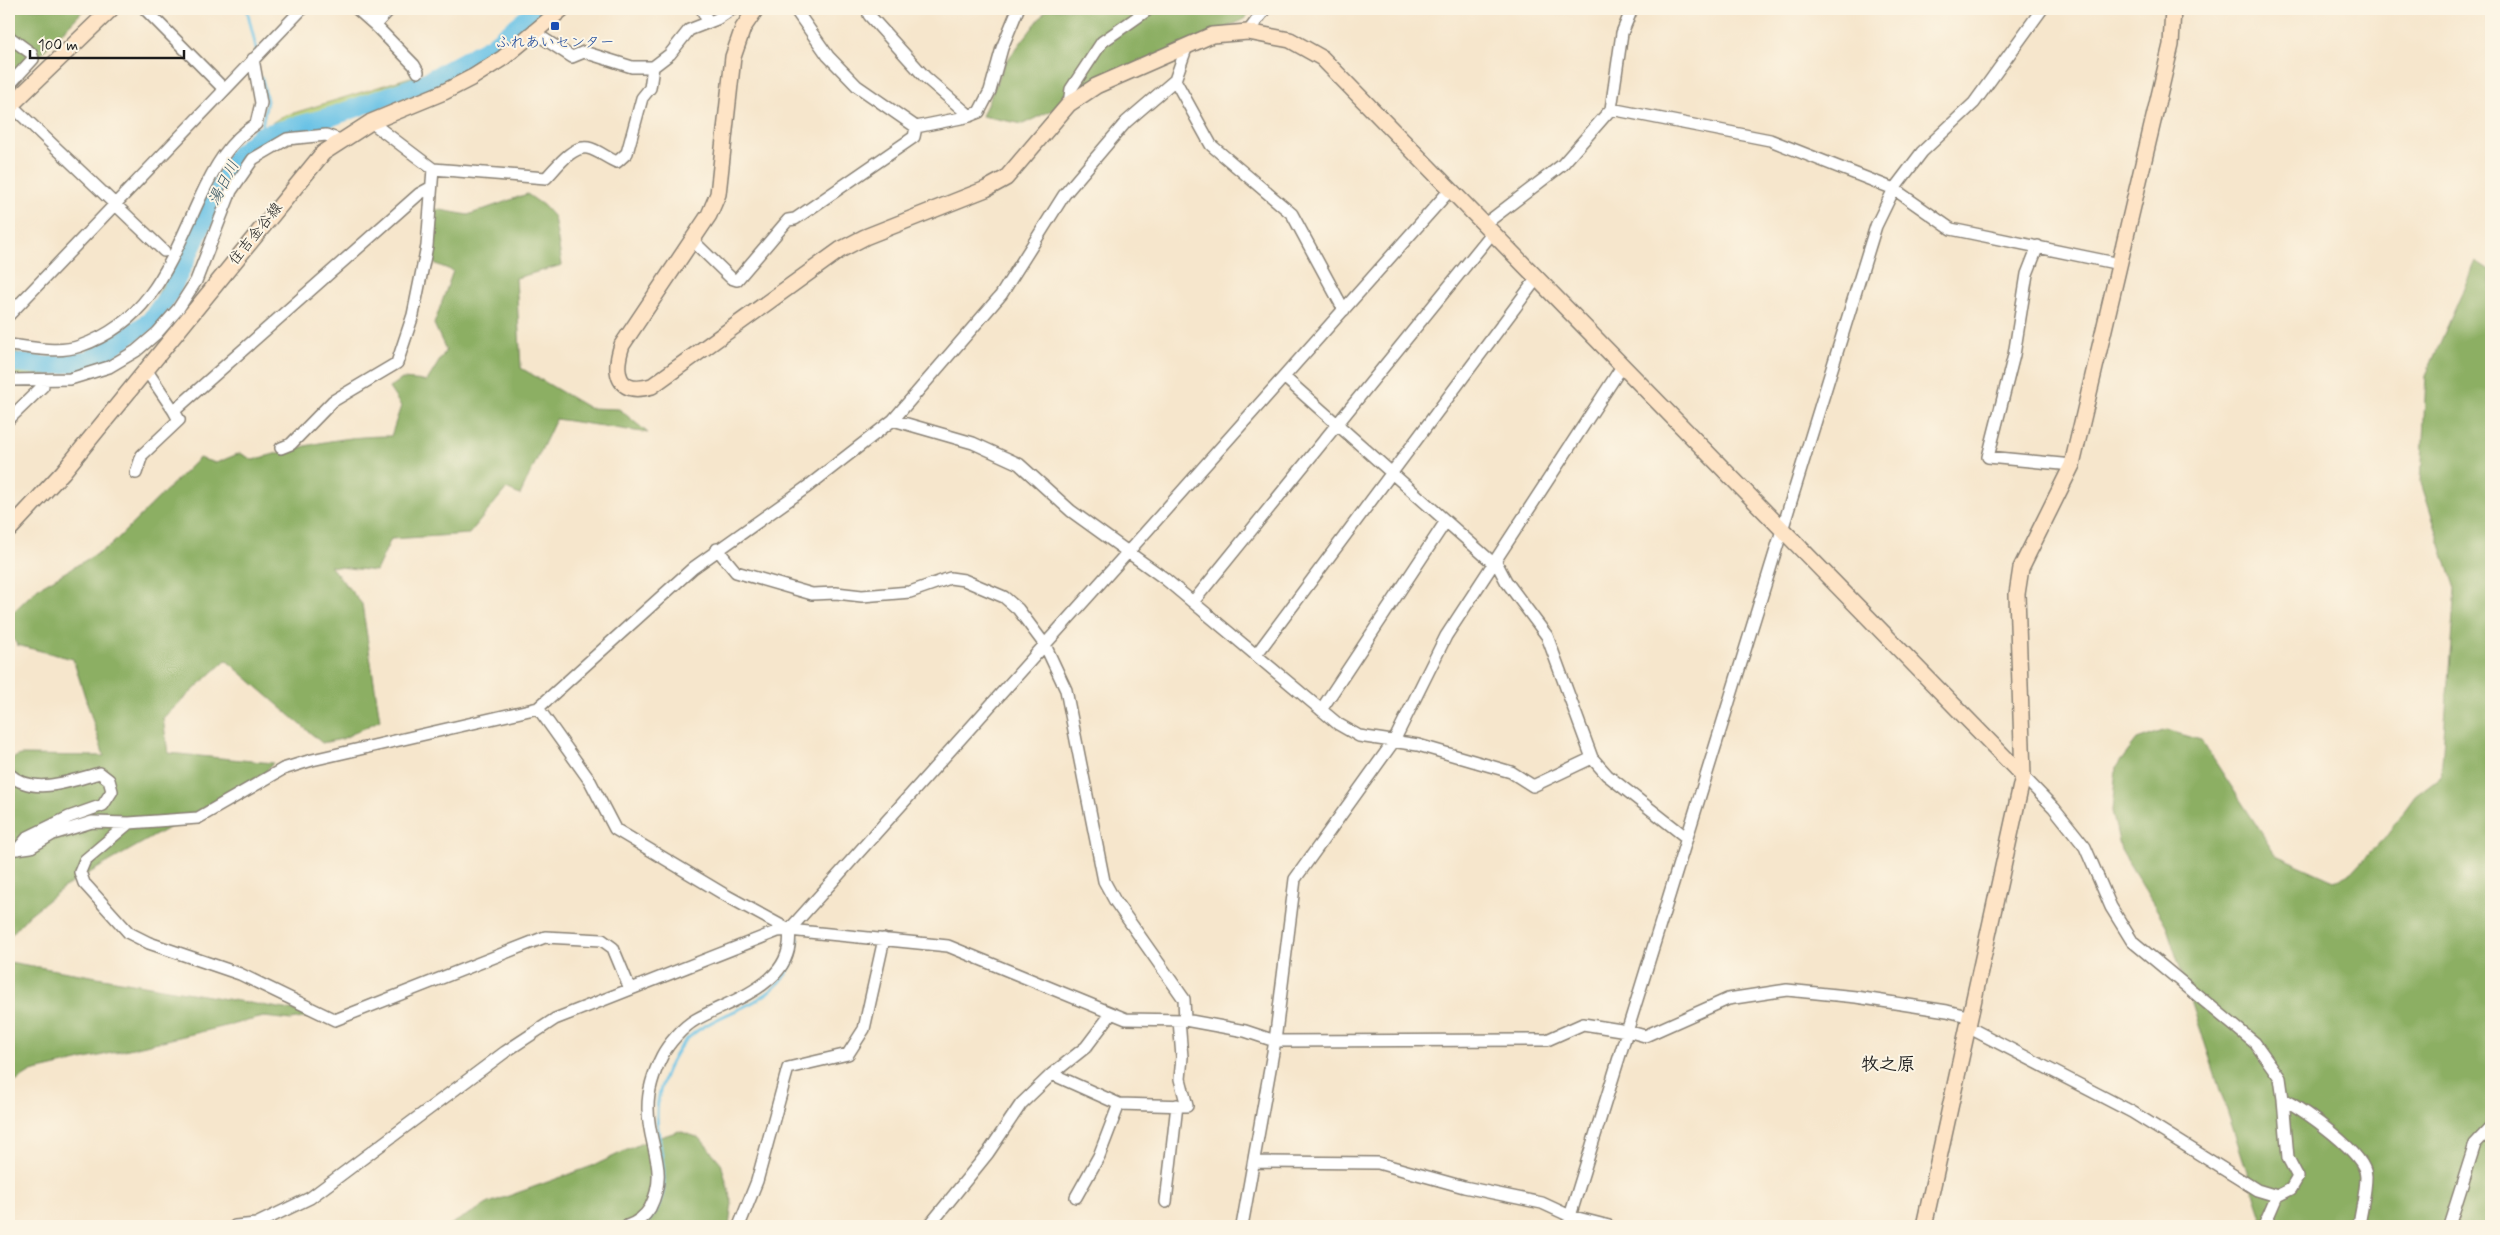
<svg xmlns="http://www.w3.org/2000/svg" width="2500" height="1235" font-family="Mynerve,'Klee One',sans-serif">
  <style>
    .green { fill: #b1cb71; stroke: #667446 }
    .forest { fill: #8caf63; stroke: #546640 }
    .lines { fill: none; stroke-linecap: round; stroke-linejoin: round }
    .stream { stroke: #69c2e6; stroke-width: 3 }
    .river { stroke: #69c2e6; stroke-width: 19 }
    .street-casing { stroke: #898174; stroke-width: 14 }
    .secondary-casing { stroke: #898174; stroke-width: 18 }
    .street { stroke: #fff; stroke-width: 11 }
    .secondary { stroke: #fee4c6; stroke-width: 15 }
    .transit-dot { fill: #1a4fb4; stroke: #fcf5e5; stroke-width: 2 }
    .labels { text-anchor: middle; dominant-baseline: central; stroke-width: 4; stroke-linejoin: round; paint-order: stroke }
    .transit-label { font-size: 15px; fill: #164399; stroke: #fcf5e5 }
    .street-label { font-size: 15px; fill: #1c1c1c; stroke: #fcf5e5 }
    .water-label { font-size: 16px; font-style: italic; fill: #375663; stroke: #fcf5e5 }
    .quarter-label { font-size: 18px; font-weight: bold; fill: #1c1c1c; stroke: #fcf5e5 }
  </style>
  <rect width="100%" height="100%" fill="#fcf5e5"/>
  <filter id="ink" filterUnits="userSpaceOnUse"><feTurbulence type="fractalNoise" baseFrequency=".02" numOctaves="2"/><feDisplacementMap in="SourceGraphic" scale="10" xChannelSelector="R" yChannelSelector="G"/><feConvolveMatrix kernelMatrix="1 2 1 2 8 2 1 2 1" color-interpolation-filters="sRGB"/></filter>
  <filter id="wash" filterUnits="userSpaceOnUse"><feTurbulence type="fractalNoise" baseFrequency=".0096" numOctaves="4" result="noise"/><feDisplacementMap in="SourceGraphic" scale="20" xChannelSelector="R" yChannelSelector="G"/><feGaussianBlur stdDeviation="1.12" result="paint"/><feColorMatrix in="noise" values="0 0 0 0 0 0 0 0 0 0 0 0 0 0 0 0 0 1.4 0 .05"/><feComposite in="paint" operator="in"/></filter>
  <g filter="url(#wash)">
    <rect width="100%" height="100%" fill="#f6e6cc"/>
    <path class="green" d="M528,9H554L478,69L405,98L285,134L245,159L206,228L181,281L158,320L135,340L119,350L82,367L50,375L9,377V349L39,362L79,355L129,330L151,308L200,206L230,151L281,117L427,72L482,44Z"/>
    <path class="forest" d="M9,9H85L9,86Z
      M1047,9H1253L1243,20L1023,124L982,116L1005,63Z
      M527,194L543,205L554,217L562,265L516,278L521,368L589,408L619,409L648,433L556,419L520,495L506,489L469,534L391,539L376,571L330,566L362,604L380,720L342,739L322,743L226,660L163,718L168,753L273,763L265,773L63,888L29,915L9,937V760L20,755L104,756L73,659L17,645L9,632V616L38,588L110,546L199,458L216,463L240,453L253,460C303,446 338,436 391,436L401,406L389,388L402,379L427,381L446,350L434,324L453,271L431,262L435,209L468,215Z
      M2476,261L2491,271V1226H2265L2166,925L2121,850L2112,811L2116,767L2137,740L2166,730L2201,740L2276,855L2334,881L2352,872L2385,837L2415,796L2441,776L2455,588L2421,483L2426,375Z
      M9,962L320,1015L291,1020L264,1017L31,1072L9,1086Z
      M679,1131L700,1138L721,1163L732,1203L729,1226H448L489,1203L595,1165L642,1143Z"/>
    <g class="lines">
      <path class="stream" d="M247,9L257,52
        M260,136L267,101L262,78
        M643,1226C679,1195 658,1155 657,1116C657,1093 664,1074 675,1055C704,1002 791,1017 798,938"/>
      <path class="river" d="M9,362L49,366L86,361L106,351L150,321L170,293L222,183L237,156L260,136L333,116L422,84L492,46L539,9"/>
    </g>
  </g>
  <g filter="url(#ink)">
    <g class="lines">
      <g class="street-casing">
        <path id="street" d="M145,9L224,89
          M357,9L375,25L390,9
          M702,9L708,22
          M795,9L828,56L857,86L916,127
          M869,15L925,77L970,116
          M375,25L414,65L418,72
          M1248,32L1265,9
          M535,33L572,57L584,52L632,67H653L670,54L689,30L717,19L732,9
          M9,37L31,53L33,59L9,85
          M1175,80L1211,145L1292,214L1344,310
          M1069,104L1071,89L1102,42L1149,9
          M11,105L164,251
          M1611,109L1770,140L1894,189L1951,229L2120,264
          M371,122L433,169L546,178C556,168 572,145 588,148C598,150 608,159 617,162L627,153L642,98L650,88L653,67
          M1485,224L1562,165L1611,109L1622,33L1632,9
          M692,240L731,278L737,280L788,220L795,219L914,137L916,127L966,117L979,112L990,91L1002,48L1018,9
          M2038,246L2027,274L2014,355L1988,457L2072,465
          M9,315L302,9
          M9,345C31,347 58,354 80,346C152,321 171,260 200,198C214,168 228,142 256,124L261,103L253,59
          M147,371L174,411L419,194L430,188
          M1284,377L1493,563
          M9,380L70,379L109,367L136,351L157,333L178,309L196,281L231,191L253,159L287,139L326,135L340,140
          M9,419L43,386
          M893,420L973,443L1019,464L1071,511L1164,578L1338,724L1359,736L1418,745L1511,772L1533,786L1592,758
          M281,448L291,444L333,401L397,363L413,315L427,246L433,169
          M136,473L142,455L179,420L174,411
          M717,549L736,572L812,594L836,593L862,596L910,592L950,578L964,580L1004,597L1018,609L1045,645L1066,690L1104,881L1115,901L1184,999L1185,1020
          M1495,560L1506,581L1547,636L1592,758L1607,775L1687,838
          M1193,602L1493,232
          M1256,655L1537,278
          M538,708L590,781L615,829L727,896L789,930
          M1321,710L1446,521
          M9,774C34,797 72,780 100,773L109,780L112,791L103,805L69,817L28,837L18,849
          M2023,776L2054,808L2085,847L2111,907L2132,941L2255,1043L2280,1078L2283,1099C2303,1110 2366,1153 2366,1176C2366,1193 2361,1210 2359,1226
          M129,823L85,860L80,872L84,883L129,933L149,943L240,974L335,1020L545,937L602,940L613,948L630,989
          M9,850L31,847L53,834L92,822L129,823L198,818L283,769L312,760L538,708L693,568L807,487L893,420L1001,295L1064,195L1126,122L1175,80L1187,46
          M1968,1027L2132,1112L2257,1190L2277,1196
          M1052,1074L1119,1104L1099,1156L1076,1197
          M1119,1104L1187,1106L1180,1079L1182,1057L1179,1020
          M1254,1162L1378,1163L1464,1187L1542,1203L1570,1216L1609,1226
          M1166,1202L1177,1105
          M235,1226L256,1224L310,1198L505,1052L555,1019L778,931L789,930L948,946L1126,1019L1185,1020L1245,1031L1275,1041L1547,1040L1583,1024L1627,1031L1645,1036L1728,999L1787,990L1856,997L1947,1011L1971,1017
          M627,1226C636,1223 645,1216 650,1208C670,1169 647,1145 648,1107C648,1090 654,1072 662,1056C668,1044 683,1027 695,1020C732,999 796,984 789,930L1128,552L1450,190
          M739,1226L757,1181L788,1068L848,1054L864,1029L884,939
          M929,1226L988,1153L1021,1104L1052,1074L1086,1047L1111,1014
          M1242,1226L1275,1041L1295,879L1394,741L1446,636L1623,365
          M1567,1226L1876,226L1894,189L1922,152L1974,103L2042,9
          M2264,1226L2277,1196L2291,1189L2298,1177L2288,1158L2283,1099
          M2449,1226L2475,1144L2491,1127"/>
      </g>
      <g class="secondary-casing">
        <path id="secondary" d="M756,9L743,28L733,57L718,194L709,215L622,345C613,372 617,396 652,386L840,250L865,237L986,189L1006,178L1069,104L1096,86L1212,35L1248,32L1290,40L1322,58L2023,776
          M9,107L111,9
          M9,530L63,472L323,153L371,122L444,92L473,77L503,58L562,9
          M1924,1226L2023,776L2017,594L2021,568L2072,465L2171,45L2173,9"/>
      </g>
      <use href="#street" class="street"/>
      <use href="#secondary" class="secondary"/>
    </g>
  </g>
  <rect class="transit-dot" x="550" y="21" width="10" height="10" rx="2.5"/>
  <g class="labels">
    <g class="transit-label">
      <text x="555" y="43">ふれあいセンター</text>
    </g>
    <g class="street-label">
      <text transform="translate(256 234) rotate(-51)">住吉金谷線</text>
    </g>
    <g class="water-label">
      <text transform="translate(224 183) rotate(-63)">湯日川</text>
    </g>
    <g class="quarter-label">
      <text x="1888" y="1065">牧之原</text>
    </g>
  </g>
  <rect width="2500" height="1235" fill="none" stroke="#fcf5e5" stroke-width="30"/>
  <path d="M30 50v8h154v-8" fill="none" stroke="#1c1c1c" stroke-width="2.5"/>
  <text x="38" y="50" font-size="15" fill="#1c1c1c" stroke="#fcf5e5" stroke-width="4" paint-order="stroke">100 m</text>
</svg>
